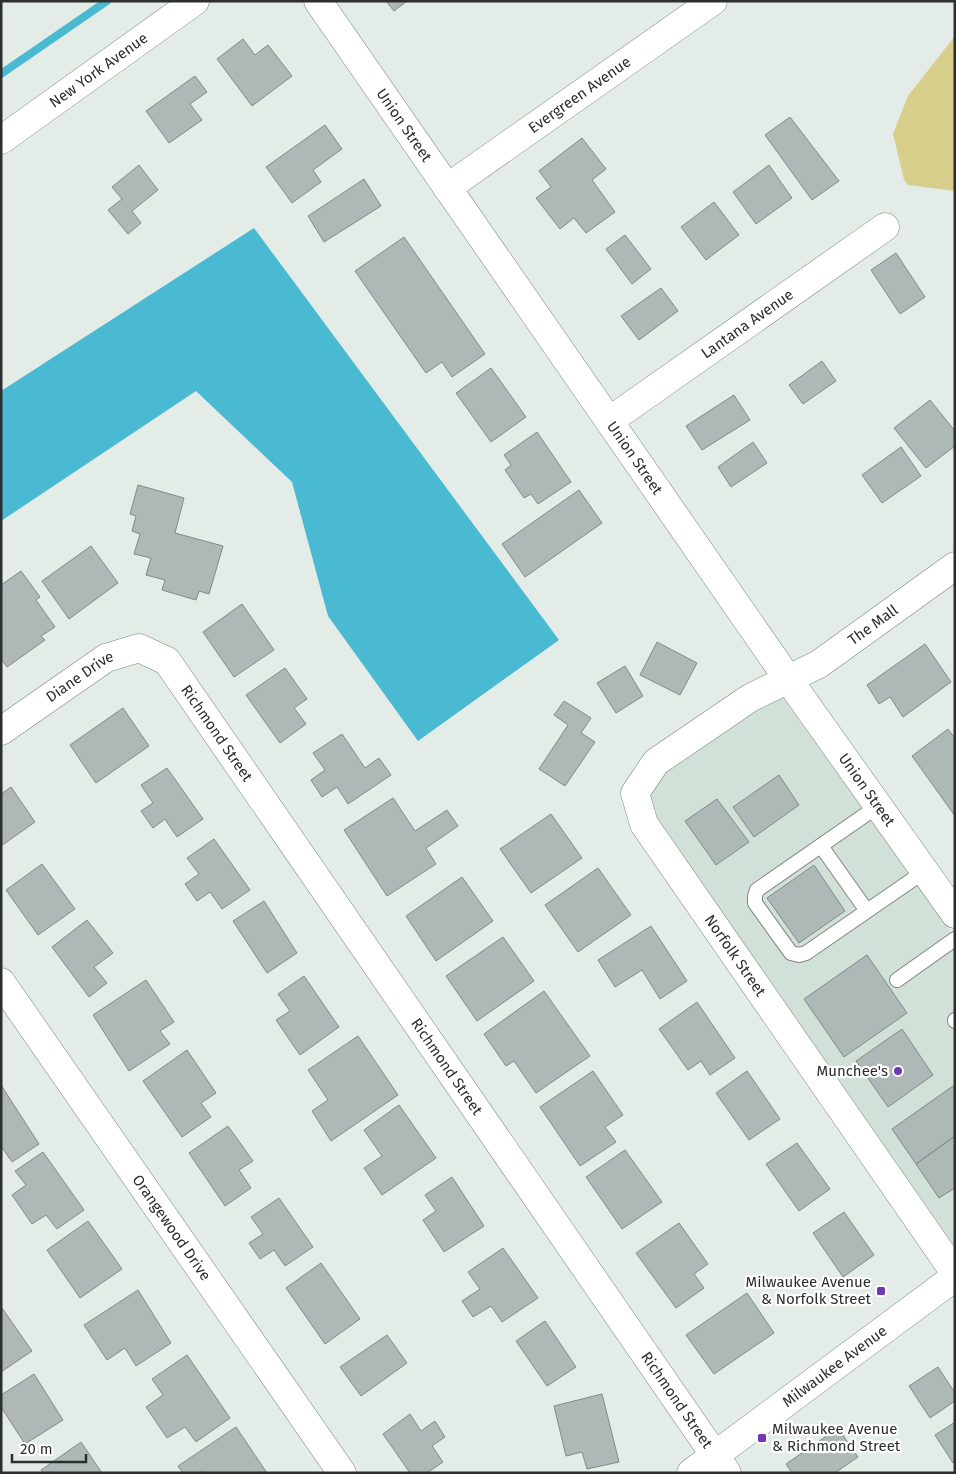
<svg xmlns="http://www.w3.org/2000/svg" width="956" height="1474" font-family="'Fira Sans',sans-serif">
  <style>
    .built { fill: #d1e1d7 }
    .green { fill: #d6ce8a }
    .water { fill: #4ab9d2 }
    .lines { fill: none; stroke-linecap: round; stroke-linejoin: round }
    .stream { stroke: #4ab9d2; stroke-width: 8 }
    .building { fill: #aeb8b7; stroke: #808b89 }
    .lane-casing { stroke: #7e8681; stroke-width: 16 }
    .street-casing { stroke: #7e8681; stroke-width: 29 }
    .secondary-casing { stroke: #7e8681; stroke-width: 29 }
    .lane { stroke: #fff; stroke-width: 14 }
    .street { stroke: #fff; stroke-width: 28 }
    .secondary { stroke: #fff; stroke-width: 28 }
    .poi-dot { fill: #6f3ab1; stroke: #fff; stroke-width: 2 }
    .labels { text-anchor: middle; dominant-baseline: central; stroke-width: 4.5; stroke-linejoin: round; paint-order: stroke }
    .street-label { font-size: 15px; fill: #2c2f2d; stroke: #fff }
    .poi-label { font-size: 15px; fill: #2c2f2d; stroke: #fff; text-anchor: end }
  </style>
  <rect width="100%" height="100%" fill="#e3ece6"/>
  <path class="built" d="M782,696L955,938V1248L656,818L650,794L666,771L756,709Z"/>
  <path class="green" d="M955,36V191L908,185L904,179L893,134L908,96Z"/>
  <path class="water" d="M254,228L559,640L418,741L328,616L292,482L196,391L1,521V391Z"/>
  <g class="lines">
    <path class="stream" d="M1,74L107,1"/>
  </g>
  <path class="building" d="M386,1H407L394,11Z
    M243,39L255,55L268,45L292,76L252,106L217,59Z
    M195,76L207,92L190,104L202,120L169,143L146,111Z
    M790,117L839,181L812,200L765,135Z
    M325,125L342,149L313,170L321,182L292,203L266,167Z
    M582,138L606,169L592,180L615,212L586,233L574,218L560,229L536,198L551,187L539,171Z
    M139,165L158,190L132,211L141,223L128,234L108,210L122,199L112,187Z
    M769,165L792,198L756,224L733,192Z
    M364,179L381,206L324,242L308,216Z
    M714,202L739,235L706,260L681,227Z
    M625,235L651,269L632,284L606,249Z
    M404,237L485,354L452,377L442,362L426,373L355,271Z
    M896,253L925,297L900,314L871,270Z
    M661,288L678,311L639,340L621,316Z
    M822,361L836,381L803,404L789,385Z
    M491,368L526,417L491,442L456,393Z
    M734,395L750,420L702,450L686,426Z
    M930,400L955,431V446L926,468L894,428Z
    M537,432L571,482L538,504L531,494L524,498L505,470L511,465L504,455Z
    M753,442L767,463L731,487L718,467Z
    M901,447L921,476L882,503L862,475Z
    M138,485L184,498L175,533L223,546L209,594L199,591L196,600L162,590L165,580L146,575L151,558L134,554L140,534L132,531L136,516L130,514Z
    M579,490L602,523L525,577L502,544Z
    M91,546L118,583L69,619L42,581Z
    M21,571L40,597L36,600L55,627L41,636L45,640L7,667L1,659V585Z
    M242,604L274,650L234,677L203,632Z
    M657,642L697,663L680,695L640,675Z
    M925,644L951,682L903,717L890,697L879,704L867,685Z
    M625,666L643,696L616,713L597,683Z
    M285,668L307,699L294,708L306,724L280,743L246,695Z
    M564,701L591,718L581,733L595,742L565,786L539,769L568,725L554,715Z
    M123,708L149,746L96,783L70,745Z
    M948,729L955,738V816L912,756Z
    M342,734L365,768L379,758L391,775L348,804L337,787L322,797L311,780L325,770L313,753Z
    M167,768L203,819L177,837L165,819L153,828L141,811L153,803L141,785Z
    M779,775L799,805L754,837L733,807Z
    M11,787L35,822L1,846V794Z
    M393,798L415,831L447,810L458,826L426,848L436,864L387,896L344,830Z
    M717,799L749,842L716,865L685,821Z
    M551,814L582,858L531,893L500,849Z
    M214,839L250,890L222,909L210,892L197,901L185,884L199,874L187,858Z
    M42,864L75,909L38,935L6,890Z
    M814,865L845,911L799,943L767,898Z
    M598,868L631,915L578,952L545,905Z
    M462,877L493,921L436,961L406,916Z
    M264,901L297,953L267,973L233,921Z
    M87,920L113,953L94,967L107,983L89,997L52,947Z
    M651,926L687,981L660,999L642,970L615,987L598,960Z
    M503,937L534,981L477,1021L446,976Z
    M867,955L907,1013L844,1057L804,999Z
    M304,976L339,1027L300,1055L276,1020L290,1011L278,994Z
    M146,980L174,1022L160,1031L170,1044L129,1071L93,1015Z
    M544,991L590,1056L536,1093L514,1061L506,1066L484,1034Z
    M697,1002L735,1058L710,1075L701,1061L688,1070L659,1029Z
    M902,1029L933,1075L888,1107L856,1061Z
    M358,1036L398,1095L331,1141L312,1111L328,1100L308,1070Z
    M187,1050L216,1093L201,1103L211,1117L182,1137L143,1081Z
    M593,1071L623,1115L605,1127L616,1142L580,1166L540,1107Z
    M747,1071L780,1119L749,1140L716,1093Z
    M1,1085L39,1144L12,1162L1,1146Z
    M953,1086L955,1089V1136L916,1164L892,1129Z
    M399,1105L436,1158L382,1195L364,1168L382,1156L364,1130Z
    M228,1126L253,1161L239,1170L251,1188L225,1206L189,1153Z
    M955,1136V1188L939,1198L916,1164Z
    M797,1143L830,1189L799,1211L766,1164Z
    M625,1150L662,1202L622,1229L586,1177Z
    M43,1152L84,1210L57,1229L46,1215L32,1224L12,1195L26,1185L15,1171Z
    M452,1177L484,1226L444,1252L423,1220L436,1211L425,1195Z
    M279,1198L313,1247L285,1266L274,1250L260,1259L249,1243L263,1234L251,1217Z
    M844,1212L874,1255L843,1277L813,1233Z
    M88,1221L122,1269L80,1298L47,1250Z
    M679,1223L708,1264L694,1274L704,1288L676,1308L636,1253Z
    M503,1248L538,1298L502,1322L491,1306L473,1317L462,1301L480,1289L468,1272Z
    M321,1263L360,1319L325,1344L286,1288Z
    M138,1290L171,1343L136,1366L125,1348L107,1360L84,1325Z
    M747,1293L774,1333L714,1374L686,1335Z
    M2,1308L32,1351L1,1372V1309Z
    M545,1321L576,1367L547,1386L516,1341Z
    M387,1335L407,1363L361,1396L340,1367Z
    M187,1355L230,1418L196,1442L185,1427L167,1438L146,1407L163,1395L152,1379Z
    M938,1367L955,1393V1401L930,1418L909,1386Z
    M34,1374L63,1420L25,1444L1,1407V1395Z
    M602,1394L619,1462L587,1469L582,1452L566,1456L554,1406Z
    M410,1414L421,1431L435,1421L445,1437L432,1446L443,1462L427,1473H410L383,1434Z
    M955,1422V1462L953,1463L935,1435Z
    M236,1427L267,1473H204L203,1471L200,1473H183L178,1466Z
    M838,1428L858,1457L835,1473H792L786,1464Z
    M81,1442L102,1473H43L41,1470Z"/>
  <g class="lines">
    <g class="lane-casing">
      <path id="lane" d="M878,806L757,890L755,896V903L791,953L799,955L806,953L925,871
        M821,846L867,911
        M897,980L955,939
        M955,1020V1021"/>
    </g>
    <g class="street-casing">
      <g id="street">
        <path id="s1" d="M1,140L195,1"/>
        <path id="s2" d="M447,188L713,1"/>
        <path id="s3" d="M609,421L885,227"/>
        <path id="s4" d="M955,566L819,664L750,698L656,762L635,793L644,824L955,1273"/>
        <path id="s5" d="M1,731L106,658L139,648L167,661L727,1473"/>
        <path id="s6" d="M1,982L342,1473"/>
      </g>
    </g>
    <g class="secondary-casing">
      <g id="secondary">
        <path id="s7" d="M318,1L788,679L955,914"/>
        <path id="s8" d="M691,1473L955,1277"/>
      </g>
    </g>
    <use href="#lane" class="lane"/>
    <use href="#street" class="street"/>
    <use href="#secondary" class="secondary"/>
  </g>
  <g class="poi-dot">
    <circle cx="898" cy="1071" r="5"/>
    <rect x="876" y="1286" width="10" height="10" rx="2.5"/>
    <rect x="757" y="1433" width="10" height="10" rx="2.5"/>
  </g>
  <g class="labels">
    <g class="street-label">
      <text stroke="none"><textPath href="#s1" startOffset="120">New York Avenue</textPath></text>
      <text stroke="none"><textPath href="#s2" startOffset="162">Evergreen Avenue</textPath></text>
      <text stroke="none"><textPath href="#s7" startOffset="151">Union Street</textPath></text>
      <text stroke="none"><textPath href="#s3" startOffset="169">Lantana Avenue</textPath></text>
      <text stroke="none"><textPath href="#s7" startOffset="556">Union Street</textPath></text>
      <text transform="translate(873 625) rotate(-36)">The Mall</text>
      <text stroke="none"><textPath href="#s5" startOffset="96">Diane Drive</textPath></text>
      <text stroke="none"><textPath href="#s5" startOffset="281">Richmond Street</textPath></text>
      <text stroke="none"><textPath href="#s7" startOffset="961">Union Street</textPath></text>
      <text stroke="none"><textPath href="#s4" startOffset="588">Norfolk Street</textPath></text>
      <text stroke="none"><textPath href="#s5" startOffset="686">Richmond Street</textPath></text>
      <text stroke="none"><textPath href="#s6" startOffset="299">Orangewood Drive</textPath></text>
      <text stroke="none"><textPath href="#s8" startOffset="179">Milwaukee Avenue</textPath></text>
      <text stroke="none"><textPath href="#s5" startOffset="1091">Richmond Street</textPath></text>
    </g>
    <g class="poi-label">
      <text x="888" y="1071">Munchee's</text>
      <text x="871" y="1282">Milwaukee Avenue<tspan x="871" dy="17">&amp; Norfolk Street</tspan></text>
      <text x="772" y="1429" text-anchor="start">Milwaukee Avenue<tspan x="772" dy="17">&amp; Richmond Street</tspan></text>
    </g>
  </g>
  <rect width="956" height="1474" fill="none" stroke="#2c2f2d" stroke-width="5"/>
  <path d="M12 1454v8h74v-8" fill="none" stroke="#2c2f2d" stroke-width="2.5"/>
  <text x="20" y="1454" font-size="15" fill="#2c2f2d" stroke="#ffffff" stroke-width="4" paint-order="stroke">20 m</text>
</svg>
